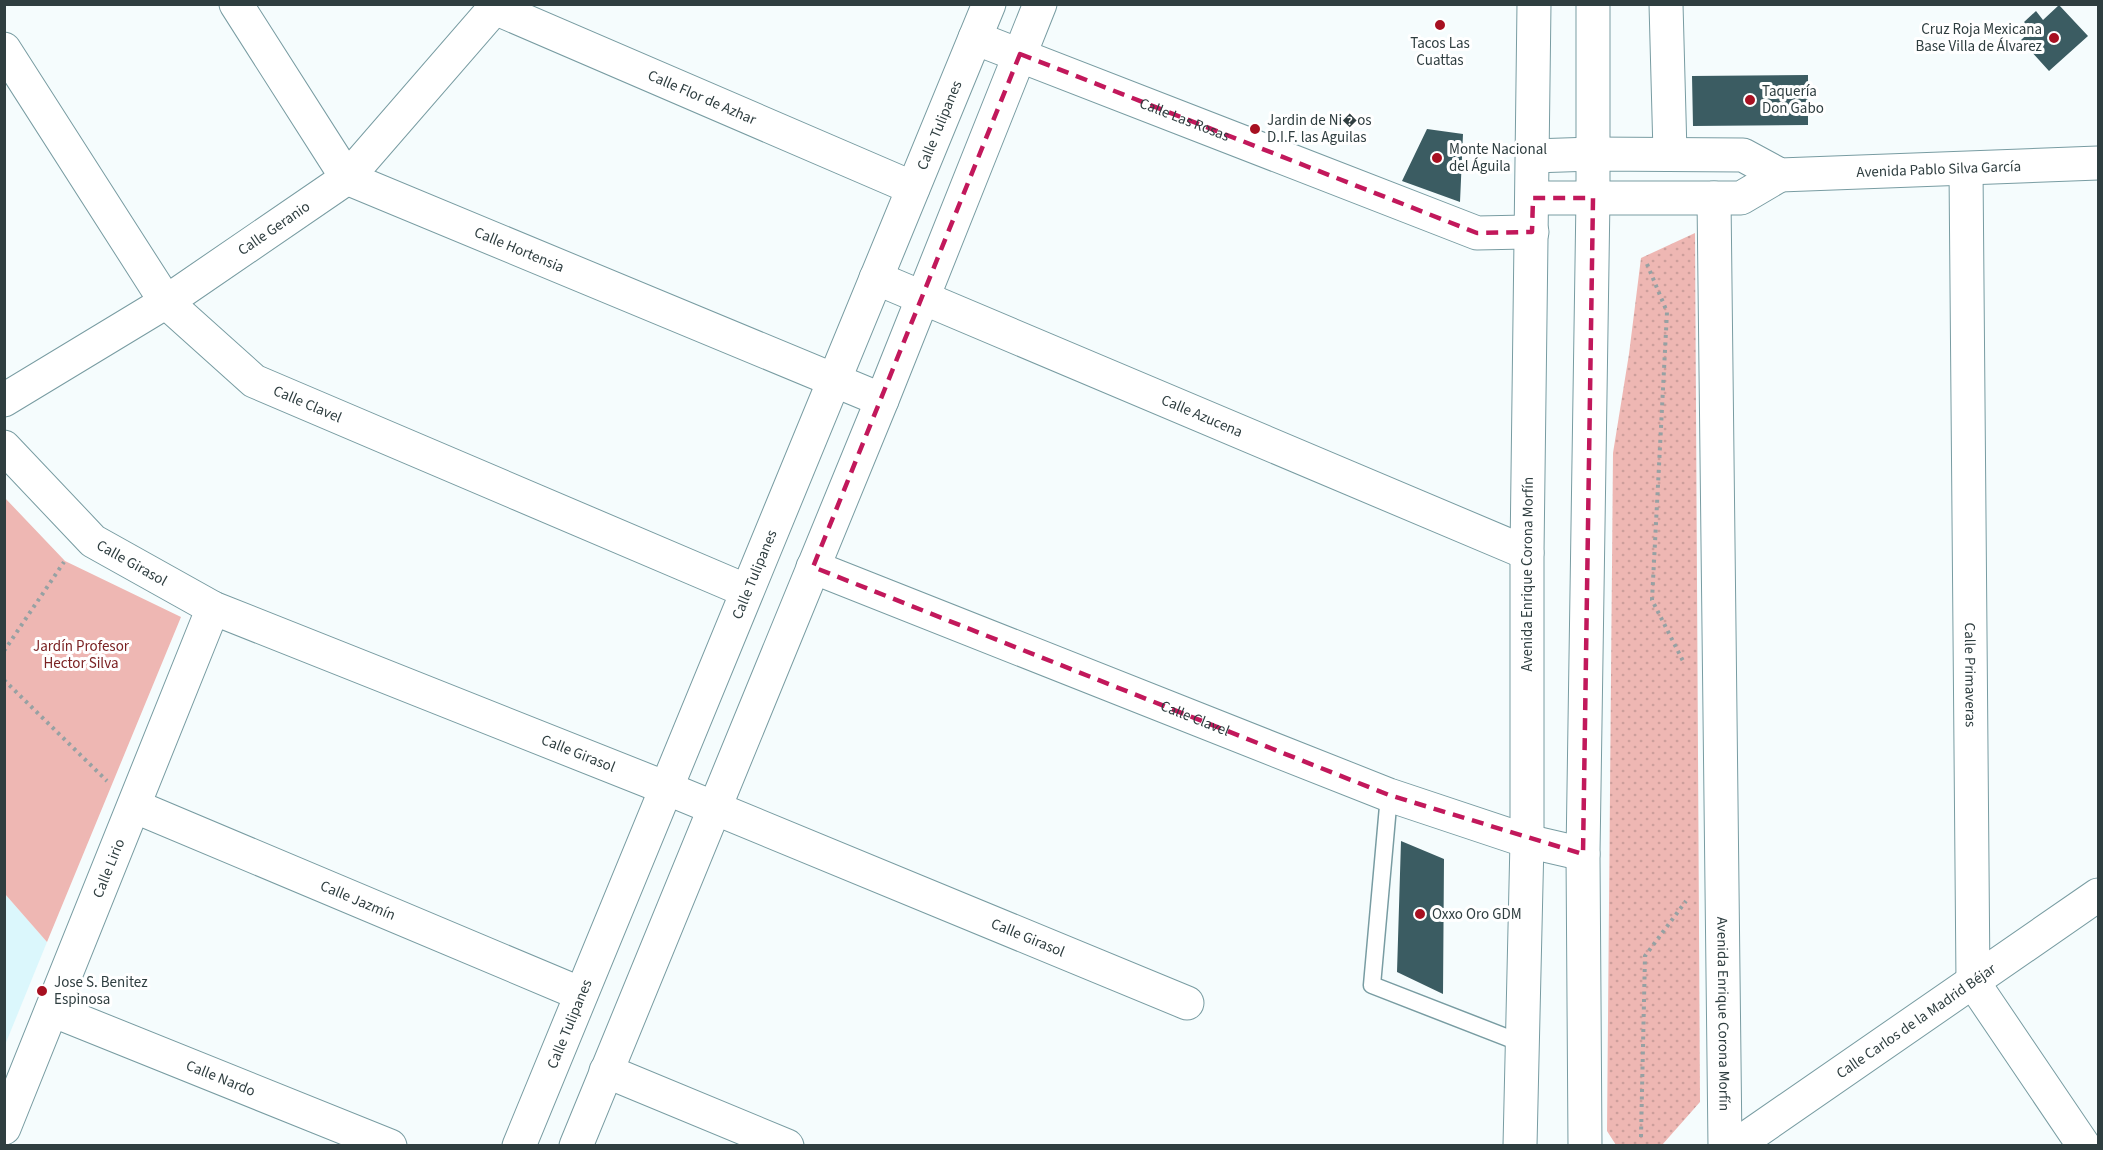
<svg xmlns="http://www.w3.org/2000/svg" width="2103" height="1150" font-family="'Source Sans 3',sans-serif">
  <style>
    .built { fill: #dbf7fc }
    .grass { fill: url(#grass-dots) }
    .park { fill: #eeb7b3 }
    .building { fill: #3b5c62 }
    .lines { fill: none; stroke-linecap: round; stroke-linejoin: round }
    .lane-casing { stroke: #789ca2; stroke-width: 19 }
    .street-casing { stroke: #789ca2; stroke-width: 35 }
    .primary-casing { stroke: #789ca2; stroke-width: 35 }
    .path { stroke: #96a1a3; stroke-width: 4; stroke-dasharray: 3 4.5; stroke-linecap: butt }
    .lane { stroke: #fff; stroke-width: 16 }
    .street { stroke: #fff; stroke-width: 33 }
    .primary { stroke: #fff; stroke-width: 33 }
    .marked { fill: none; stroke: #c2185b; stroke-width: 4.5; stroke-dasharray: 12 8; stroke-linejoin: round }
    .poi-dot { fill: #a71021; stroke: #fff; stroke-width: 2 }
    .labels { text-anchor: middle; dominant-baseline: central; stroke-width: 6; stroke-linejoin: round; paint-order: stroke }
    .poi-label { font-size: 15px; fill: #2f3e40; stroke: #fff; text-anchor: start }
    .street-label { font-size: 15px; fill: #2f3e40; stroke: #fff }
    .park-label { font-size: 15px; fill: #7b2223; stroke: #fff }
  </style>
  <defs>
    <pattern id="grass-dots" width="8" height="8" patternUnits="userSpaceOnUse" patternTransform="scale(1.5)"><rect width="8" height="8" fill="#eeb7b3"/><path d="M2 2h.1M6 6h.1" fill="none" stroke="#cc9e9b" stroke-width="1.8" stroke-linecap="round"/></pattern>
  </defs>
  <rect width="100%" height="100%" fill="#f5fcfd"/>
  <path class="built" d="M5,894L47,942L5,1045Z"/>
  <path class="grass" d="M1695,233L1700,1102L1662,1145H1616L1607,1131L1613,453L1629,354L1641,258Z"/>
  <path class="park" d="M5,498L65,561L181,617L47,942L5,894Z"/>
  <path class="building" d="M2059,5L2088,36L2049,71L2021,40L2032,30L2024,22L2036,11L2043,20Z
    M1808,75V125L1693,126L1692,76Z
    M1427,129L1463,134L1460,202L1402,181Z
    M1401,841L1444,859L1443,994L1397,972Z"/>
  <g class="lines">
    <g class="lane-casing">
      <path id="lane" d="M1389,795L1372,985L1521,1043"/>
    </g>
    <g class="street-casing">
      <g id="street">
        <path id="s1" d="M236,4L347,178L882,400"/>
        <path id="s2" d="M493,4L495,8L913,188"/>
        <path d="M1666,4L1670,153"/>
        <path id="s3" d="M975,38L1477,233L1532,232"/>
        <path id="s4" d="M4,49L166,302L254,381L747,591"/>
        <path id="s5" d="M1533,156L1593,154L1743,155L1780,175L2098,163"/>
        <path id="s6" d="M1966,169L1973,982L2084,1146"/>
        <path d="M1533,198H1741L1780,175"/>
        <path id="s7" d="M1714,198L1725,1146"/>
        <path id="s8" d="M876,278L1527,553"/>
        <path id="s9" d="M4,400L166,302L347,178L498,4"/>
        <path id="s10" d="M4,447L93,541L213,608L666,788L1187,1003"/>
        <path id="s11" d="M813,567L1389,795L1527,841L1583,854"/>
        <path id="s12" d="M134,806L581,994"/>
        <path id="s13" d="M52,1010L390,1146"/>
        <path d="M606,1071L787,1146"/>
        <path id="s14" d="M4,1128L213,608"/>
        <path id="s15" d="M519,1146L989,4"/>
        <path d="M576,1146L882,400L1040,4"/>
        <path id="s16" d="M1735,1146L2098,895"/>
      </g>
    </g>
    <g class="primary-casing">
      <g id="primary">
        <path id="s17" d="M1520,1146L1527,841V553L1534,4"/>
        <path d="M1585,1146L1583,854L1593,198V4"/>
      </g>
    </g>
    <path class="path" d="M1647,264L1667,312L1652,600L1684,663
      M4,651L64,562
      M4,680L107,781
      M1641,1137L1645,956L1686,901"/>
    <use href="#lane" class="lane"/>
    <use href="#street" class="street"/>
    <use href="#primary" class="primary"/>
  </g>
  <path class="marked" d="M1020,54L1477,233L1532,232L1533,198H1593L1583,854L1389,795L813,567Z"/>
  <g class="poi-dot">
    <circle cx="1440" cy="25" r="6"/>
    <circle cx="2054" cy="38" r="6"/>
    <circle cx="1750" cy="100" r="6"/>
    <circle cx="1255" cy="129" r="6"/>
    <circle cx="1437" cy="158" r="6"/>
    <circle cx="1420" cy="914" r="6"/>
    <circle cx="42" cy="991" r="6"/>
  </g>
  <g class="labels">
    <g class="poi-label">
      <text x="2042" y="29" text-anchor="end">Cruz Roja Mexicana<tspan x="2042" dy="17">Base Villa de Álvarez</tspan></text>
      <text x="1440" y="43" text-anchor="middle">Tacos Las<tspan x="1440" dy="17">Cuattas</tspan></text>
      <text x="1762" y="91">Taquería<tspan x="1762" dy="17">Don Gabo</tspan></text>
      <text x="1267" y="120">Jardin de Ni�os<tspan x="1267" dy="17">D.I.F. las Aguilas</tspan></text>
      <text x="1449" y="149">Monte Nacional<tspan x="1449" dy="17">del Águila</tspan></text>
      <text x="1432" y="914">Oxxo Oro GDM</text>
      <text x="54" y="982">Jose S. Benitez<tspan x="54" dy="17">Espinosa</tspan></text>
    </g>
    <g class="street-label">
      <text stroke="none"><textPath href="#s2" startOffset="230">Calle Flor de Azhar</textPath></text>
      <text stroke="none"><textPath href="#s3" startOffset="225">Calle Las Rosas</textPath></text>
      <text stroke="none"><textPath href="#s15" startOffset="1104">Calle Tulipanes</textPath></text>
      <text stroke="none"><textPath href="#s5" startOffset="411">Avenida Pablo Silva García</textPath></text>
      <text stroke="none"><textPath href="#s9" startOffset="320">Calle Geranio</textPath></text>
      <text stroke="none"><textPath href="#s1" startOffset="393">Calle Hortensia</textPath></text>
      <text stroke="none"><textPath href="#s4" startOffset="477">Calle Clavel</textPath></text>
      <text stroke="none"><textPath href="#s8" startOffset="354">Calle Azucena</textPath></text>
      <text stroke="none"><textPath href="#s10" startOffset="174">Calle Girasol</textPath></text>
      <text stroke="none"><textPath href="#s15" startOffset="618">Calle Tulipanes</textPath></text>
      <text stroke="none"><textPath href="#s17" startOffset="572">Avenida Enrique Corona Morfín</textPath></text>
      <text stroke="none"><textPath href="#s6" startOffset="506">Calle Primaveras</textPath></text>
      <text stroke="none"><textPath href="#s11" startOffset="411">Calle Clavel</textPath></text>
      <text stroke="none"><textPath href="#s10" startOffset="660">Calle Girasol</textPath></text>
      <text stroke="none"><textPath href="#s14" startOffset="280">Calle Lirio</textPath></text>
      <text stroke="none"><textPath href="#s12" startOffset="243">Calle Jazmín</textPath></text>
      <text stroke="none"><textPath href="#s10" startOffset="1146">Calle Girasol</textPath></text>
      <text stroke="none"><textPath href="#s7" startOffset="816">Avenida Enrique Corona Morfín</textPath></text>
      <text stroke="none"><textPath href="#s16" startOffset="220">Calle Carlos de la Madrid Béjar</textPath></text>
      <text stroke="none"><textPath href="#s15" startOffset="132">Calle Tulipanes</textPath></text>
      <text stroke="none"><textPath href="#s13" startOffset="182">Calle Nardo</textPath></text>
    </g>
    <g class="park-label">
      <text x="81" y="646">Jardín Profesor<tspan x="81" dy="17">Hector Silva</tspan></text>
    </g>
  </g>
  <rect width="2103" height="1150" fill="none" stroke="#2f3e40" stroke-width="12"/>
</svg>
